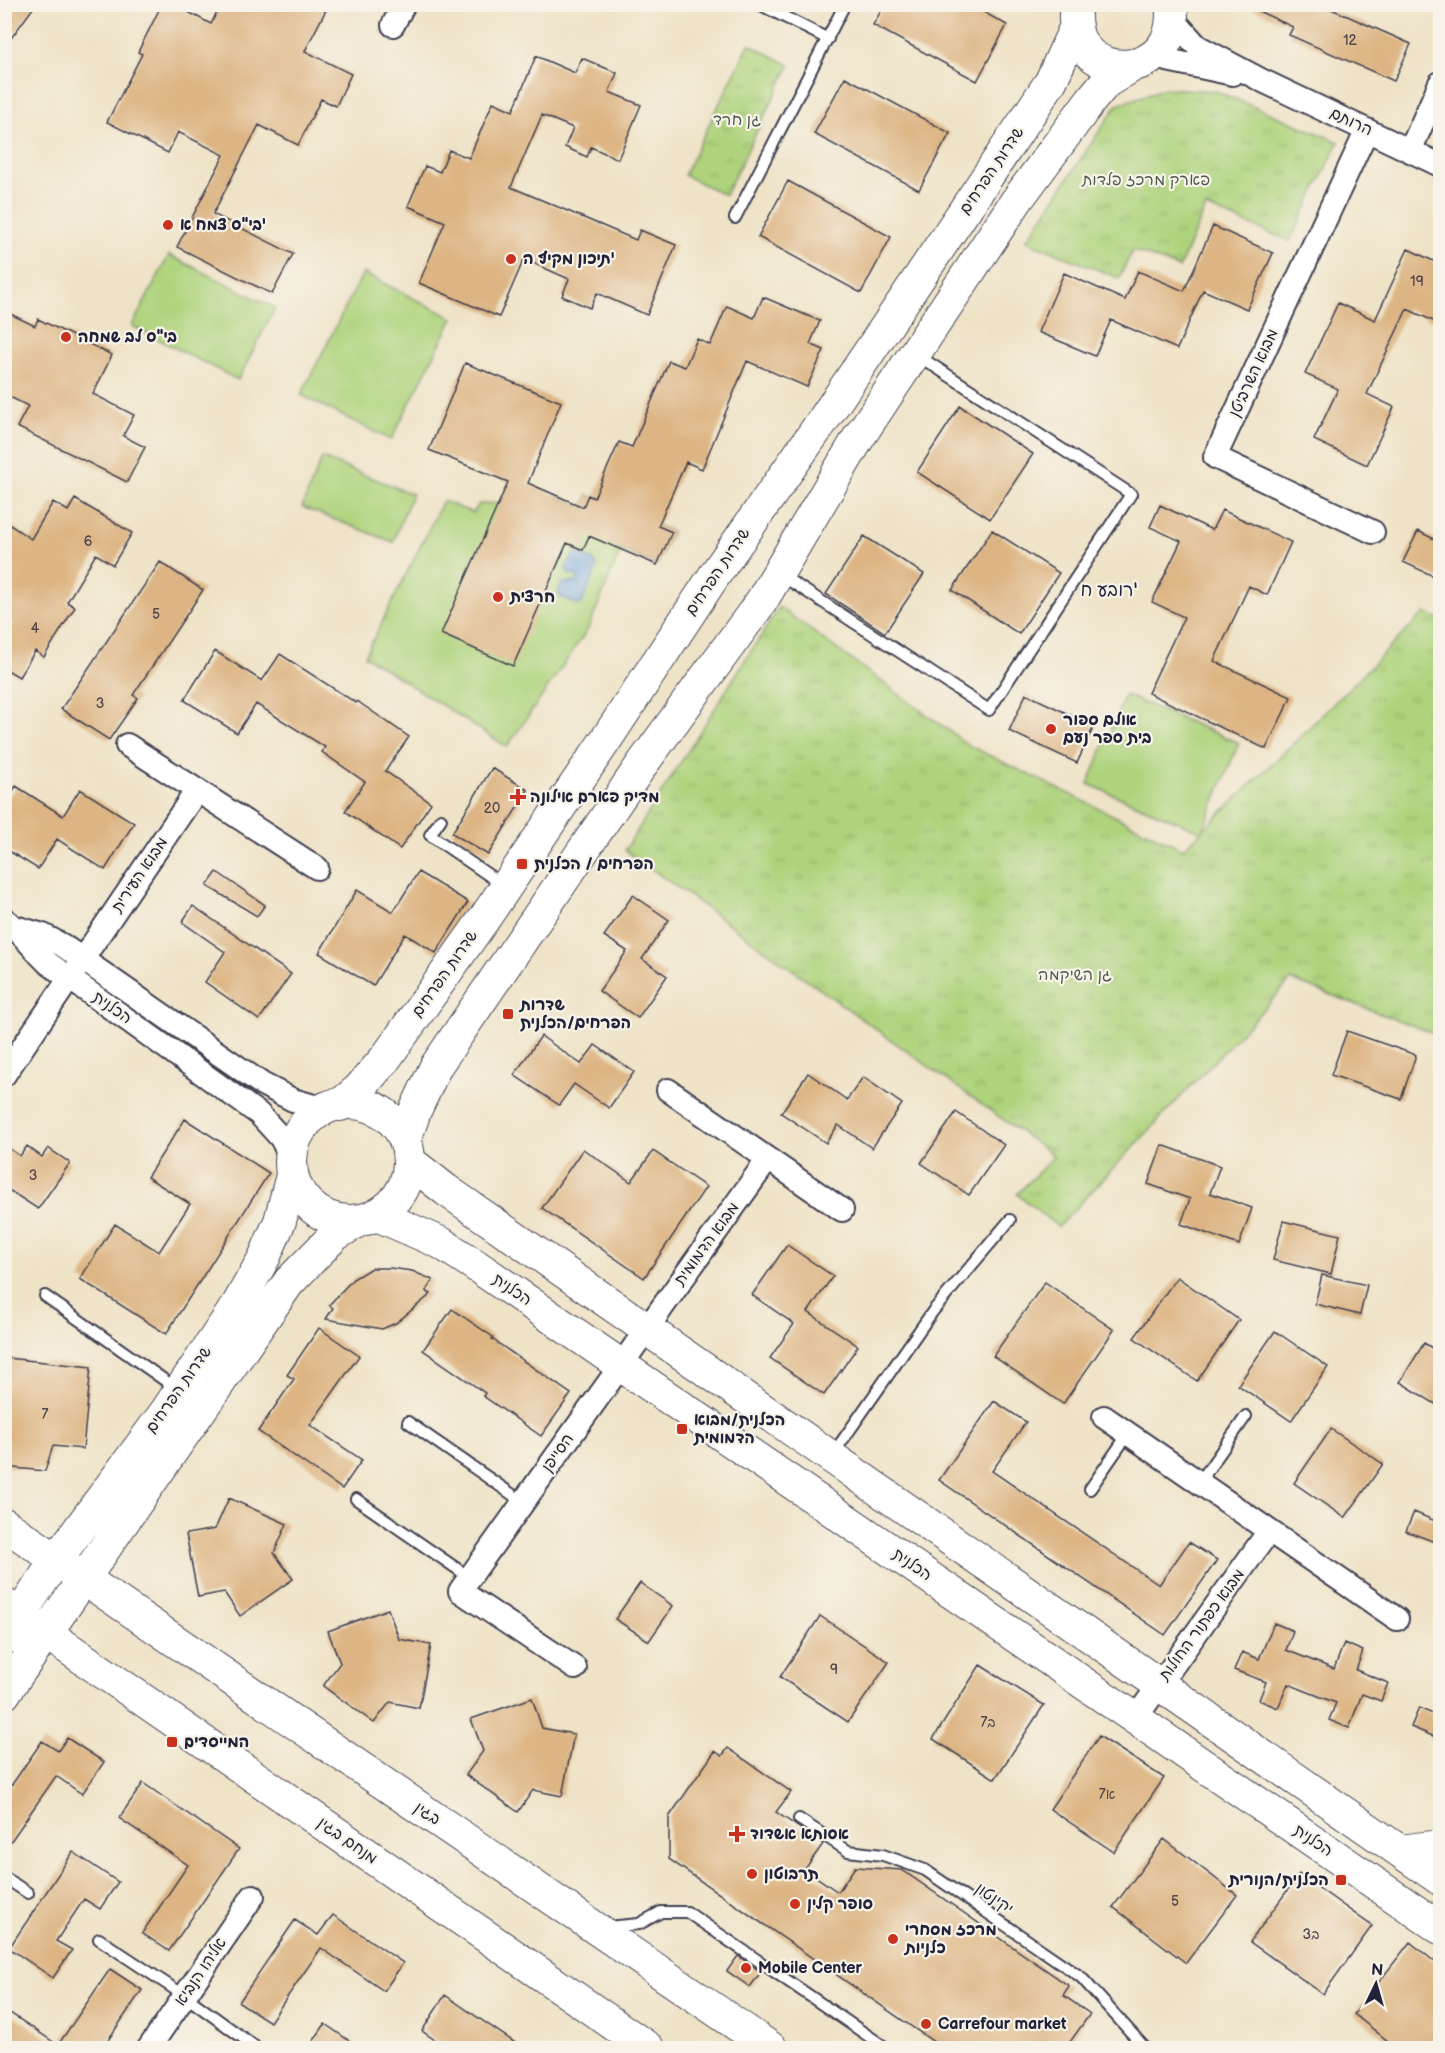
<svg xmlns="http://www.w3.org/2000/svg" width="1445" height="2053" font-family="'Balsamiq Sans','Playpen Sans Hebrew',sans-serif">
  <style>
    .grass { fill: url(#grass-tufts); stroke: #687a5c; stroke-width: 1.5 }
    .garden { fill: #aed37c; stroke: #687a5c; stroke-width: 1.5 }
    .water { fill: url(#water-ripples); stroke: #4a638c; stroke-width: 1.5 }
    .building { fill: #ddb584 }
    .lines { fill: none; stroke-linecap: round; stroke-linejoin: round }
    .lane-casing { stroke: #413f50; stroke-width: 14 }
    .street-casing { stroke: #413f50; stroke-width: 26 }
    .secondary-casing { stroke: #413f50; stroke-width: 34 }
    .lane { stroke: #fff; stroke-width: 10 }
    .street { stroke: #fff; stroke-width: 22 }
    .secondary { stroke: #fff; stroke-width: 32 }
    .poi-dot { fill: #c8321e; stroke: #f7f3e8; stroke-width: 2 }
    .labels { text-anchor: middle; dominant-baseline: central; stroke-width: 4.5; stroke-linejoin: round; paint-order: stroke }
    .number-label { font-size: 14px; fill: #51474d }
    .park-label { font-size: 16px; fill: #4c574e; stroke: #f7f3e8 }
    .street-label { font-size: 16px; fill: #22223b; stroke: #f7f3e8 }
    .poi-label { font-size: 16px; font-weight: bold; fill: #22223b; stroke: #f7f3e8; text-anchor: start }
    .neighbourhood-label { font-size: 18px; fill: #22223b; stroke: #f7f3e8 }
  </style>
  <defs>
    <pattern id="grass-tufts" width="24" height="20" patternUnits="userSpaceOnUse" patternTransform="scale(1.5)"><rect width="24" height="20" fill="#aed37c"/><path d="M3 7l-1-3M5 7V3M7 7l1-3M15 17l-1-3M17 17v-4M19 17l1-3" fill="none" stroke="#95b56c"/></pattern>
    <pattern id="water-ripples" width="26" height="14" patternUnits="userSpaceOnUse" patternTransform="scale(1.5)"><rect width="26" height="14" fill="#72a4dd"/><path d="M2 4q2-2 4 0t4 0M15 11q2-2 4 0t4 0" fill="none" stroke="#5d85b4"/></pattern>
  </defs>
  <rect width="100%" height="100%" fill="#f7f3e8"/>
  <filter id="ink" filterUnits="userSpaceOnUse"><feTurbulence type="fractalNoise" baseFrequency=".0167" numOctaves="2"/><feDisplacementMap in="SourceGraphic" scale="12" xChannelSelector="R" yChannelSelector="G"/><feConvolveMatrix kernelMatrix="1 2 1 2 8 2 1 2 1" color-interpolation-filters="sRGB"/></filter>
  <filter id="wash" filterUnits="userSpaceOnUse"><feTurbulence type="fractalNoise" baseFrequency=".008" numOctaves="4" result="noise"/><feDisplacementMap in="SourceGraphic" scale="24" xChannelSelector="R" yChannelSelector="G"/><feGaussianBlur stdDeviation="1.35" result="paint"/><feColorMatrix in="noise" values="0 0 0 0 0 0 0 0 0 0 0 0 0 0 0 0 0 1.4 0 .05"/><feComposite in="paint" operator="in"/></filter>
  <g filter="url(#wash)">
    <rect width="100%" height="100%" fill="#efe3c7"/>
    <path class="grass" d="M749,44L790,65L725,195L684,175Z
      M1165,88L1216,91L1339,142L1290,241L1206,207L1179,268L1133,250L1119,278L1026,241L1117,105Z
      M779,607L970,746L1183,849L1295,742L1424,613L1440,619V1036L1291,980L1058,1227L1017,1194L1054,1156L625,850Z"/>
    <path class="garden" d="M169,255L275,308L238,380L132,326Z
      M363,273L453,318L391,440L301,395Z
      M322,458L412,494L393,542L302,507Z
      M556,495L583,507L588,495L672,532L657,565L621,550L588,629L507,747L365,656L443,501L473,513L479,504L499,503L543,523Z
      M1125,695L1239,743L1202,832L1088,784Z"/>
    <path class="water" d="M578,553L594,560L597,568L582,603L579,605L560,597L558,592L562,583L575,582L578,580L577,575L574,576L568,574L566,568L572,556Z"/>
    <g id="blocks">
      <path class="building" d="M4,4H36L4,48Z
        M162,4H173L211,24L221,4H329L305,51L351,74L336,106L321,99L298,145L259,125L213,214L293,254L272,294L177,247L224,155L178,132L168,153L107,122L142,54L138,52Z
        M885,4H969L1007,25L977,81L873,25Z
        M1243,4H1320L1411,44L1394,81L1289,35L1293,27Z
        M536,56L575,73L582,58L617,73L609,92L641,105L618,159L591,147L587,157L565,147L573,128L542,115L511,187L636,240L640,230L676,245L647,315L597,293L590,308L562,296L569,279L524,259L499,317L419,283L445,222L408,206L425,166L440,172L449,150L469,158L493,102L513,111Z
        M845,77L950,133L919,190L814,134Z
        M788,181L891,237L861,293L758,237Z
        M1213,226L1273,253L1247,309L1203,290L1177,349L1111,320L1095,356L1038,332L1064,273L1125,300L1138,271L1184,291Z
        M1408,249L1440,264V324L1407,309L1367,394L1394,407L1367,465L1314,440L1338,389L1305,374L1338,303L1375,320Z
        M763,297L820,321L810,344L824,350L807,387L747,361L702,469L686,462L658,526L672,532L657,565L589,536L583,550L567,543L513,666L441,634L508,482L429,450L465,363L561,402L528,483L583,507L588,495L594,498L619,442L632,447L669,361L685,367L697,339L710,345L727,306L754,318Z
        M4,311L35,326L38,319L112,355L93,394L134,415L123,436L145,447L127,482L17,427L28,406L4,394Z
        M960,406L1033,454L990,519L917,472Z
        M75,499L132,533L113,565L96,554L67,602L75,607L44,657L35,651L19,677L4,668V635L13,622L4,616V521L31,539L53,502L68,511Z
        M1160,505L1212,530L1222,510L1291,542L1267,595L1249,586L1214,661L1291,697L1266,749L1148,693L1184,617L1152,602L1181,541L1150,527Z
        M992,530L1059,573L1019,634L952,590Z
        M1418,531L1440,542V579L1403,562Z
        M864,536L924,574L885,633L826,594Z
        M160,562L203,590L133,695L138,698L109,740L61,709Z
        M215,651L262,681L280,654L356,703L357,701L409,737L385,771L431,803L400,849L345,811L365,782L322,752L325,747L256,704L237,733L184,700Z
        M1026,694L1094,726L1077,763L1009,731Z
        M492,768L528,790L488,855L452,833Z
        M16,786L63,816L80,789L134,823L105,870L57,839L38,869L4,848V804Z
        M217,872L265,905L257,916L207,886Z
        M418,872L468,902L436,953L405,934L373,986L319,953L357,890L393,912Z
        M633,895L669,920L642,959L667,976L638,1018L599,991L627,951L604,936Z
        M193,906L291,974L259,1020L205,982L225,952L182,922Z
        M1347,1031L1416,1055L1401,1099L1331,1075Z
        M541,1036L581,1064L595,1045L634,1072L609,1108L574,1084L559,1105L514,1075Z
        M808,1073L847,1100L863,1077L902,1104L872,1148L838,1125L826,1143L781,1113Z
        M956,1112L1004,1145L969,1195L921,1163Z
        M185,1119L269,1173L166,1334L80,1279L115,1224L159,1252L190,1204L147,1177Z
        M4,1145L20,1156L27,1146L42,1157L48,1148L70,1163L38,1209L4,1187Z
        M1162,1145L1220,1166L1210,1193L1252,1208L1239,1245L1181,1224L1190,1199L1148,1184Z
        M583,1149L631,1182L653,1151L706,1187L644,1278L542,1208Z
        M1283,1221L1340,1235L1331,1274L1273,1260Z
        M787,1245L833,1276L808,1312L858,1346L824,1395L770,1358L794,1324L752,1295Z
        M371,1268H390L412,1271L433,1280L426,1291L431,1294L396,1323L382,1329L326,1319L333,1308L329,1305L353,1279Z
        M1322,1275L1367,1285L1360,1315L1315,1304Z
        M1177,1277L1239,1320L1197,1381L1134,1338Z
        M1045,1282L1114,1330L1063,1404L993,1356Z
        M452,1309L493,1337L492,1339L571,1394L541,1436L483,1396L485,1393L423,1350Z
        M319,1328L359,1356L310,1425L362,1460L342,1489L258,1431L294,1379L287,1375Z
        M1275,1331L1328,1367L1291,1421L1238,1385Z
        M1424,1343L1440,1353V1407L1400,1382Z
        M7,1358L91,1367L83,1449L53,1446L45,1471L4,1467V1382Z
        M994,1401L1026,1422L992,1471L1159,1585L1189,1542L1217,1560L1165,1635L939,1480Z
        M1331,1429L1383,1464L1345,1518L1294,1483Z
        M229,1498L287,1524L274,1553L293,1579L240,1616L224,1592L198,1597L186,1534L215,1529Z
        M1414,1512L1440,1523V1544L1406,1531Z
        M640,1583L673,1606L649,1641L615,1619Z
        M388,1609L399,1639L431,1645L419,1708L390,1702L374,1723L323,1686L340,1663L328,1631Z
        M820,1616L889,1662L848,1722L780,1677Z
        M1274,1623L1293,1631L1286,1650L1334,1669L1344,1643L1363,1651L1356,1670L1388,1683L1381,1701L1362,1694L1349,1728L1329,1720L1336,1703L1288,1684L1278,1708L1259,1700L1266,1682L1234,1670L1242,1652L1259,1659Z
        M980,1665L1044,1705L995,1779L933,1739Z
        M532,1698L542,1728L574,1734L562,1796L533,1790L518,1812L466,1775L483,1751L471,1719Z
        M1419,1708L1440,1717V1739L1411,1727Z
        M1099,1736L1164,1778L1114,1852L1050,1809Z
        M67,1738L104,1762L82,1794L56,1776L4,1851V1796L42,1741L58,1751Z
        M728,1748L791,1792L776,1812L823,1844L805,1869L838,1892L855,1867L902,1870L1069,1986L1063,1995L1090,2014L1065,2049H944L669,1859V1817L715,1751L722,1756Z
        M143,1783L239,1849L169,1951L142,1933L188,1865L119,1818Z
        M1164,1839L1237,1895L1186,1963L1113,1907Z
        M73,1852L118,1882L100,1909L84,1899L56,1941L72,1950L53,1978L9,1948Z
        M1299,1874L1372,1926L1323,1994L1250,1942Z
        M333,1915L403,1963L384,1991L321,1948L270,2022L239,2002L295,1920L318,1935Z
        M1410,1942L1440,1966V2049H1398L1354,2014Z
        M738,1956L761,1972L750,1987L727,1971Z
        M110,1969L142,1990L102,2049H4V2009L58,2045Z
        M445,1995L524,2049H448L422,2031Z
        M325,2024L361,2049H308Z"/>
    </g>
  </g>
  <g filter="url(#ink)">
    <use href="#blocks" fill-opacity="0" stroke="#413f50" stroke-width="1.5"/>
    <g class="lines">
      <g class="lane-casing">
        <path id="lane" d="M759,4L828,39
          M735,218L845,4
          M781,575L989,710L1131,494L917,355
          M441,819L430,835L503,885
          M45,1296L177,1389
          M408,1422L523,1502
          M833,1454L933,1311L1010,1220
          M1199,1483L1246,1416
          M1090,1489L1128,1434
          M356,1499L469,1577
          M799,1819L848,1851L883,1855L925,1870L1081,1977L1145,2048
          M4,1877L28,1893
          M608,1927L639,1924L661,1912H687L886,2048
          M99,1939L185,1996L257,2048"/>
      </g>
      <g class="street-casing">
        <path id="street" d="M1173,19L1197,46L1261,80L1440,165
          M393,25L404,4
          M1153,57L1233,74
          M1367,130L1215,457L1373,532
          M1410,151L1440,83
          M127,745L317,868
          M4,919C21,931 33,949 48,963L259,1114L281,1138L291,1158
          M15,927L43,935L62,945L262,1084L293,1100L325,1109
          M4,1075L197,790
          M668,1090L842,1210
          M1104,1417L1397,1619
          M575,1668L460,1591L768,1159
          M1135,1719L1269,1531
          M149,2048L253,1896"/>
      </g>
      <g class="secondary-casing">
        <path id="secondary" d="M1075,14C1072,86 1183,83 1171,4
          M291 1162a59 59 0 1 1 118 0a59 59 0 1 1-118 0Z
          M340,1105L359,1089L385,1059L484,919L607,738L716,573L826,416L1028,116L1051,81L1076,26
          M405,1140L415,1111L436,1066L643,763L761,602L859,437L1017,200L1091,100L1106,82L1132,66
          M409,1161L446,1190L1440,1879
          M377,1215L441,1243L475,1265L1440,1928
          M4,1524L771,2048
          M4,1604L648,2048
          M4,1639L56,1560L167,1410L238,1304L264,1258L280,1221L292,1175
          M4,1694L289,1282L335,1235L358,1221
          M1400,1851L1440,1846"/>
      </g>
      <use href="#lane" class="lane"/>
      <use href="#street" class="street"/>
      <use href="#secondary" class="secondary"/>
    </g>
  </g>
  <g class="poi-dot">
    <circle cx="168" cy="225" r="6"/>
    <circle cx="511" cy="259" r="6"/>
    <circle cx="66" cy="337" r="6"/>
    <circle cx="498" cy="597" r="6"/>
    <circle cx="1051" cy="729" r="6"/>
    <path d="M515 788h6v6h6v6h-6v6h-6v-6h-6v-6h6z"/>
    <rect x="516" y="858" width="12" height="12" rx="3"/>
    <rect x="502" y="1008" width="12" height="12" rx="3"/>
    <rect x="676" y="1423" width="12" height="12" rx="3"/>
    <rect x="166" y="1736" width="12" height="12" rx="3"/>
    <path d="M734 1825h6v6h6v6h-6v6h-6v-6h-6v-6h6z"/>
    <circle cx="752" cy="1874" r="6"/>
    <rect x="1335" y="1874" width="12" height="12" rx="3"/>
    <circle cx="795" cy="1904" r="6"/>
    <circle cx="893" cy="1939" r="6"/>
    <circle cx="746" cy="1968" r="6"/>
    <circle cx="926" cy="2024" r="6"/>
  </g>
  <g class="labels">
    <g class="number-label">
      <text x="1350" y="40">12</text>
      <text x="1417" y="281">19</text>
      <text x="88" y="541">6</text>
      <text x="156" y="614">5</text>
      <text x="35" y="628">4</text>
      <text x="100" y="703">3</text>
      <text x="492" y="808">20</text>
      <text x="33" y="1175">3</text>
      <text x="45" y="1414">7</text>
      <text x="834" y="1669">9</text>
      <text x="988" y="1722">7ב</text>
      <text x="1107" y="1794">7א</text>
      <text x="1175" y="1901">5</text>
      <text x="1311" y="1934">3ב</text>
    </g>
    <g class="park-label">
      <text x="737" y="120">גן חרד</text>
      <text x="1146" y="180">פארק מרכז פלדות</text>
      <text x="1075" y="975">גן השיקמה</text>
    </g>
    <g class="street-label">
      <text transform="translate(1351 122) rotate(25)">הרותם</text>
      <text transform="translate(992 171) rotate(-56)">שדרות הפרחים</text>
      <text transform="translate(1254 373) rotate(-65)">מבוא השרביטן</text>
      <text transform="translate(718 572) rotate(-56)">שדרות הפרחים</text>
      <text transform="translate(140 875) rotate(-56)">מבוא העירית</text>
      <text transform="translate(445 974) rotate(-55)">שדרות הפרחים</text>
      <text transform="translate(112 1008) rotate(35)">הכלנית</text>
      <text transform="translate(707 1244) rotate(-54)">מבוא הדמומית</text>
      <text transform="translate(512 1290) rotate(34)">הכלנית</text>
      <text transform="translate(179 1390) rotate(-55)">שדרות הפרחים</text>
      <text transform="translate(558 1453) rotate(-55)">הסייפן</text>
      <text transform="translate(912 1565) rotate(35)">הכלנית</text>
      <text transform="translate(1202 1625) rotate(-54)">מבוא כפתור החולות</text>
      <text transform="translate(427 1814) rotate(34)">בגין</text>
      <text transform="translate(347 1841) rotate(35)">מנחם בגין</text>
      <text transform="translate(1313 1841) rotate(34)">הכלנית</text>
      <text transform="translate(994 1899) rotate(35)">יקינטון</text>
      <text transform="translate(201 1972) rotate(-56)">אליהו הנביא</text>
    </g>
    <g class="poi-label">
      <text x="180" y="225">בי"ס צמח א'</text>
      <text x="523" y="259">תיכון מקיף ה'</text>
      <text x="78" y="337">בי"ס לב שמחה</text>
      <text x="510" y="597">חרצית</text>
      <text x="1063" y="720">אולם ספור<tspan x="1063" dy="18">בית ספר נעם</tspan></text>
      <text x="530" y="797">מדיק פארם אילונה</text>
      <text x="534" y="864">הפרחים / הכלנית</text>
      <text x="520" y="1005">שדרות<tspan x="520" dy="18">הפרחים/הכלנית</tspan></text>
      <text x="694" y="1420">הכלנית/מבוא<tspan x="694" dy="18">הדמומית</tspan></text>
      <text x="184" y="1742">המייסדים</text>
      <text x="750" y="1834">אסותא אשדוד</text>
      <text x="764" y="1874">תרבוטון</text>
      <text x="1329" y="1880" text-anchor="end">הכלנית/הנורית</text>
      <text x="807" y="1904">סופר קלין</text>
      <text x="905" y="1930">מרכז מסחרי<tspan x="905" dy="18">כלניות</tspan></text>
      <text x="758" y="1968">Mobile Center</text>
      <text x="938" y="2024">Carrefour market</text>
    </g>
    <g class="neighbourhood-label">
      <text x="1109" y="590">רובע ח'</text>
    </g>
  </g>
  <rect width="1445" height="2053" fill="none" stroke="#f7f3e8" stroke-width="24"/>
  <g transform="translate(1376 1984) rotate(5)" stroke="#f7f3e8" stroke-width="4.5" paint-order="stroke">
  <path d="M0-4.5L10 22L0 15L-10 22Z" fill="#22223b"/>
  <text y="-9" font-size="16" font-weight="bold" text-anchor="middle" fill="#22223b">N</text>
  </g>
</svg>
